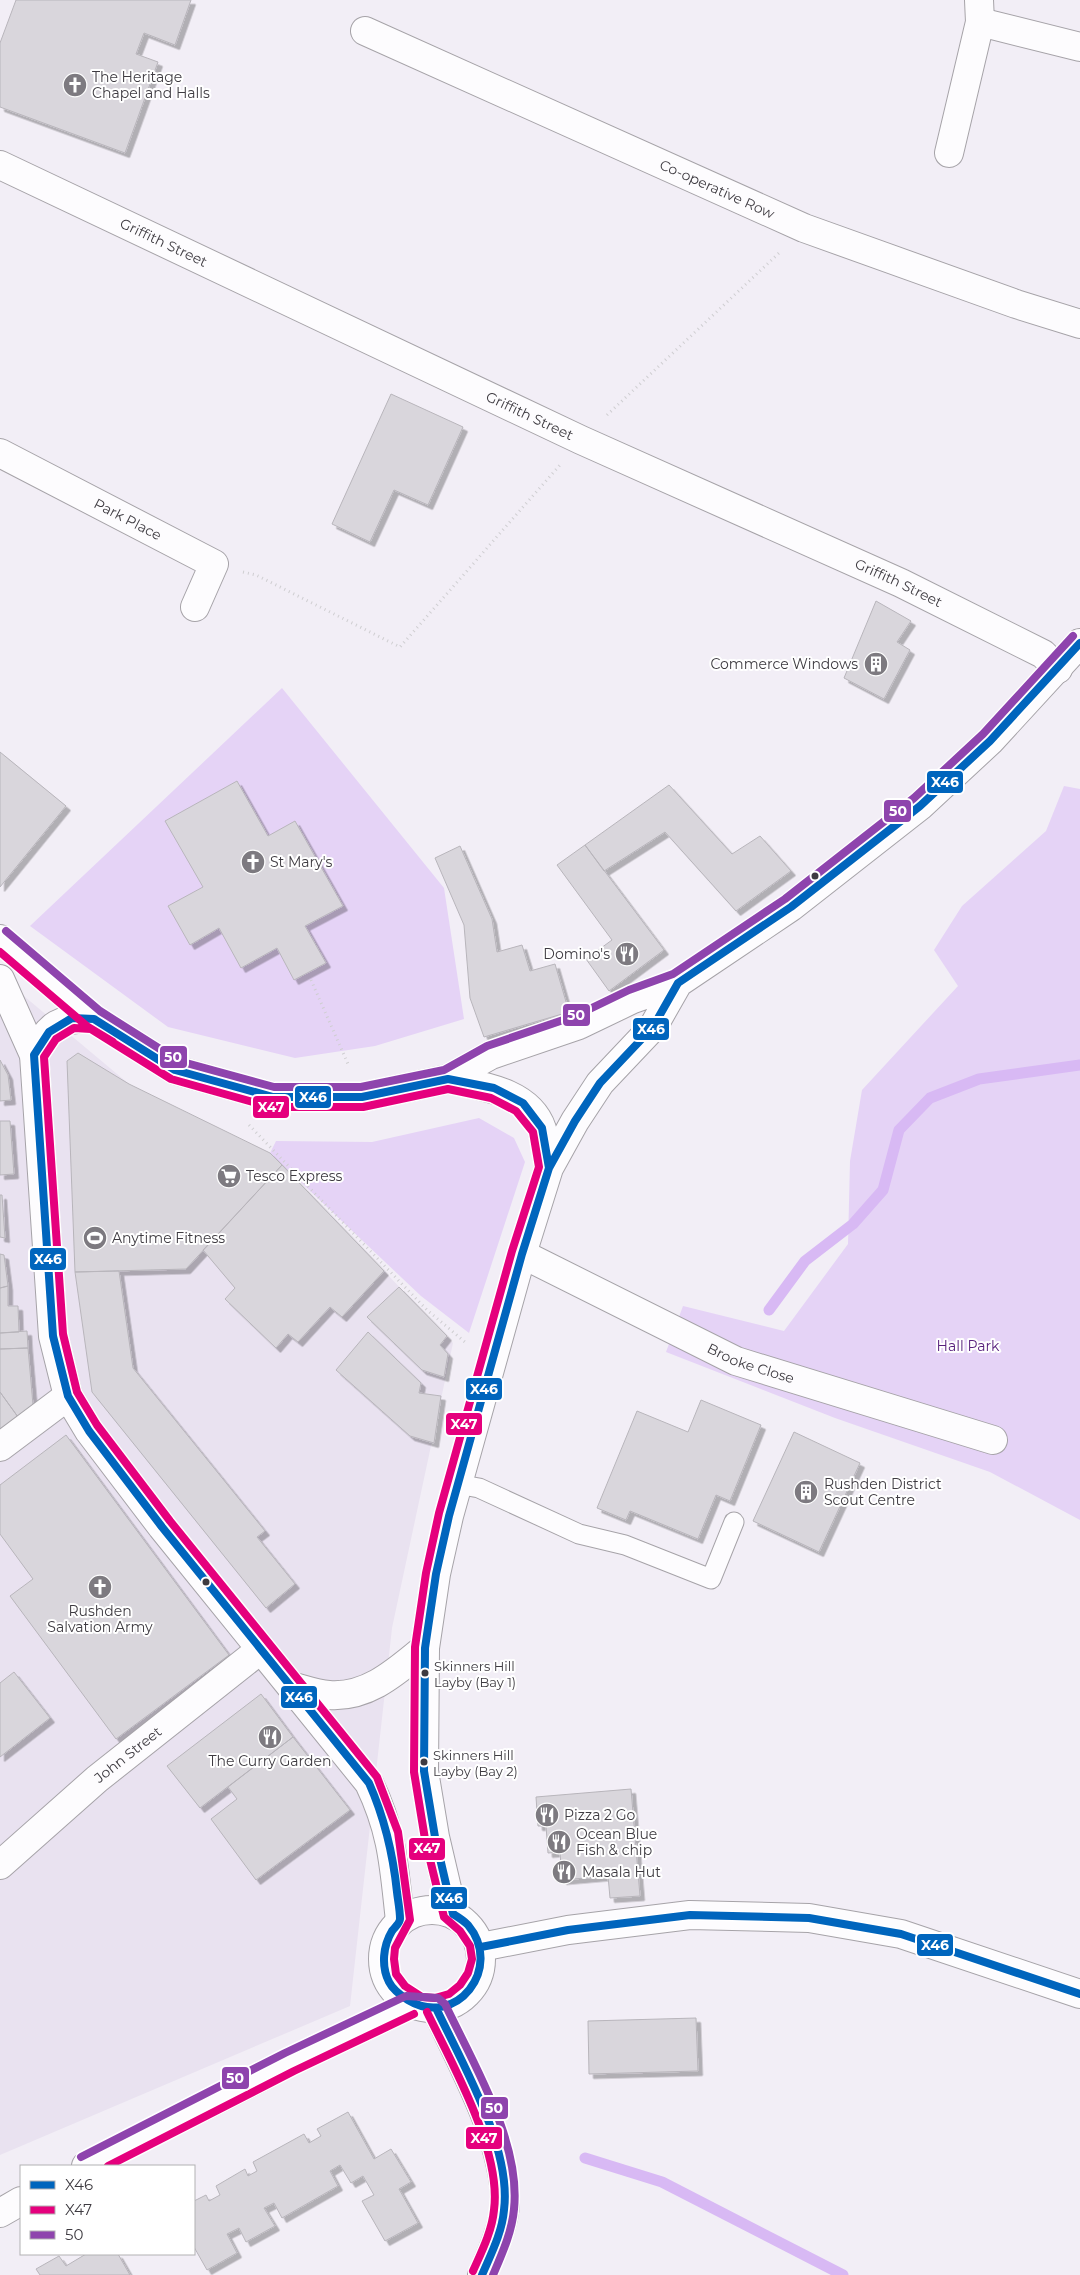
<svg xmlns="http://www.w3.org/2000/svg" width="1080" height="2275" viewBox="0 0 1080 2275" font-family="Montserrat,sans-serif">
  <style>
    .built { fill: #e9e2f0 }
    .green { fill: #e5d3f6 }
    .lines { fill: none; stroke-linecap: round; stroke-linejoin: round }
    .stream { stroke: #d8b9f4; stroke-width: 11 }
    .building { fill: #d9d6dc; stroke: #b8b5bb; filter: url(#shadow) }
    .lane-casing { stroke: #a6a3a8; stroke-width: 21 }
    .street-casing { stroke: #a6a3a8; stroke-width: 30 }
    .primary-casing { stroke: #a6a3a8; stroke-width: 30 }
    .path { stroke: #cfced1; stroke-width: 3; stroke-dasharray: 1 4; stroke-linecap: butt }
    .lane { stroke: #fdfcfe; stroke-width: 19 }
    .street { stroke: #fdfcfe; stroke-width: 28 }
    .primary { stroke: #fdfcfe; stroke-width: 28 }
    .bus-1-casing { stroke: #fff; stroke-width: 11 }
    .bus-2-casing { stroke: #fff; stroke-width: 11 }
    .bus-3-casing { stroke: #fff; stroke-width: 11 }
    .bus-1 { stroke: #0065bd; stroke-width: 8 }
    .bus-2 { stroke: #e5007d; stroke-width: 8 }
    .bus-3 { stroke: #8e44ad; stroke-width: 8 }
    .bus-dot { fill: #3e3b41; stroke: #fff; stroke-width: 2 }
    .labels { text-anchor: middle; stroke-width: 4; stroke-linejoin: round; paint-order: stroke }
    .bus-label { font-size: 13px; fill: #3e3b41; stroke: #fff; text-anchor: start }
    .poi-label { font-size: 14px; fill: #3e3b41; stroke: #fff; text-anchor: start }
    .street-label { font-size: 14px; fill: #3e3b41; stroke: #fff }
    .park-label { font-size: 14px; fill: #58207d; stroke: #fff }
    .line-badge { stroke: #fff; stroke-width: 2 }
    .badge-label { font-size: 14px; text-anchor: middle; font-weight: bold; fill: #fff }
  </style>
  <defs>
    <filter id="shadow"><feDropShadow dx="4.5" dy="4.5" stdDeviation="0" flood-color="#0004"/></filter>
  </defs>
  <rect width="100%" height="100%" fill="#f2eef6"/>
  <path class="built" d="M0,976L129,1084L384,1271L453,1343L392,1628L350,2006L0,2155Z"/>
  <path class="green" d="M282,688L444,888L464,1019L375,1046L295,1058L168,1027L30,926Z
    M1064,786L1080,789V1520L990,1472L835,1418L666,1352L683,1306L784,1331L848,1244L850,1161L862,1090L958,986L934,950L962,906L1046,831Z
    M479,1118L514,1138L525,1162L469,1333L421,1296L270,1153L276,1141L372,1142Z"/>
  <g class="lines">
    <path class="stream" d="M769,1310L805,1261L853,1224L883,1190L899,1130L930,1098L979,1079L1080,1065
      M585,2158L662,2182L843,2275"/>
  </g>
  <path class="building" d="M16,0H191L175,45L144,33L136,54L158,62L125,153L0,107V43Z
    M391,394L463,427L428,505L394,490L370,542L332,524Z
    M876,601L911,621L897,642L910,650L884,699L844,678Z
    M0,752L66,806L0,887Z
    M237,781L268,836L295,821L343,906L305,926L326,963L294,980L277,948L241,968L219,928L190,945L168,906L203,887L165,821Z
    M669,785L732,854L760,836L791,871L736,911L665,832L604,871L585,845Z
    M585,845L664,950L609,991L586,959L612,940L557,865Z
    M460,846L492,919L497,952L522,945L530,971L555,964L569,1012L484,1037L470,998L464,925L435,858Z
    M78,1053L129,1084L270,1153L282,1165L186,1269L75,1272L67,1061Z
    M0,1060L8,1075L11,1100L0,1101Z
    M0,1121H10L14,1174L0,1175Z
    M282,1165L384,1271L342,1317L330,1307L298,1342L288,1334L276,1348L225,1299L235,1288L203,1250Z
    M0,1195H2L5,1238L0,1237Z
    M0,1254L4,1255L8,1286L0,1288Z
    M119,1271L133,1368L265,1531L257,1537L295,1584L266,1608L92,1392L75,1272Z
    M8,1286V1306H18L19,1332L0,1333V1288Z
    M399,1287L447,1336L440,1345L448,1354L444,1377L422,1370L367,1317Z
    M27,1331L28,1348L0,1349V1333Z
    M368,1332L421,1383L419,1393L441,1396L434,1443L410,1436L336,1370Z
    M28,1348L33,1405L18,1417L0,1392V1349Z
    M0,1392L18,1417L0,1429Z
    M701,1400L761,1425L730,1501L716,1495L698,1539L630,1511L626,1520L597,1508L637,1411L688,1432Z
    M794,1432L860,1463L819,1552L753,1521Z
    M66,1435L229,1655L116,1739L10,1596L33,1579L0,1534V1485Z
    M14,1672L50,1718L0,1757V1683Z
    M261,1694L293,1737L200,1808L167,1766Z
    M293,1737L350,1810L256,1880L211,1819L237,1799L228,1787Z
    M631,1789L640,1896L610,1898L608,1876L562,1880L560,1852L548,1853L546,1826H538L536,1797Z
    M696,2018L698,2071L589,2074L588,2021Z
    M348,2112L374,2159L391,2149L411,2182L399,2189L418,2223L385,2241L362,2201L374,2195L363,2176L351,2183L340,2165L330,2171L338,2186L282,2218L274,2203L264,2208L275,2226L246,2242L239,2228L227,2234L237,2253L207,2270L194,2247V2201L206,2195L209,2201L220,2195L216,2186L245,2169L248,2176L257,2171L253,2162L304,2134L309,2143L321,2136L317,2129Z
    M86,2254H118L130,2275H40L36,2269L59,2256L66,2266Z"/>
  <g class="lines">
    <g class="lane-casing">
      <path id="lane" d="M457,1484L479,1488L579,1534L625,1545L711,1579L734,1522"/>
    </g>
    <g class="street-casing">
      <g id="street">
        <path d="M980,22L1080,47"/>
        <path id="s1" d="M365,31L804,228L1016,304L1080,324"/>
        <path d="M949,153L980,22L979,0"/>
        <path id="s2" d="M0,165L581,440L901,583L1043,654L1058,669"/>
        <path id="s3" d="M0,453L214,564L195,607"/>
        <path d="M0,979L34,1055L53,1336L68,1396L89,1431L162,1527L369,1783C393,1833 394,1867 400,1921"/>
        <path d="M34,1055C48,1024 61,1017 94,1019"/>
        <path id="s4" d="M522,1254L736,1361L993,1440"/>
        <path d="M0,1447L68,1396"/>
        <path d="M291,1686C303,1689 316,1694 329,1695C368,1698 397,1671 425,1648"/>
        <path id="s5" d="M0,1865L97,1779L260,1650"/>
        <path d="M481,1947L568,1930L690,1915L809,1918L901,1934L1080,1994"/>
      </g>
    </g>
    <g class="primary-casing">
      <path id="primary" d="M0,939L94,1019L175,1070L273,1097H362L448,1079L491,1055L579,1025L633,999L678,983L791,907L920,806L990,741L1080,643
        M448,1079C481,1086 529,1091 542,1129C546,1141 547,1155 549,1168
        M383 1959a49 49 0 1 1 98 0a49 49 0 1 1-98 0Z
        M453,1914L435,1837L424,1771L425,1648L436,1574L449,1516L522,1254L549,1168L575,1121L600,1083L653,1027L678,983
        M436,2008C462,2065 505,2139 505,2202C505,2224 491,2255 482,2275
        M86,2166L290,2062L410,2005
        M0,2213L21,2201"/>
    </g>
    <path class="path" d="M607,415L779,253
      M243,572L256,575L400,647L560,465
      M311,980L348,1064
      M249,1125L427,1310L465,1342"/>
    <use href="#lane" class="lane"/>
    <use href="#street" class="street"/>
    <use href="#primary" class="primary"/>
    <g class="bus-1-casing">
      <path id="bus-1" d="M72,1018L94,1019L175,1070L273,1097H362L448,1079L494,1088L523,1103L542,1128L549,1168L522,1254L449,1516L436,1574L425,1648L424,1771L435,1837L453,1914C458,1917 464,1921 468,1925C504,1968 456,2029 408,2000C400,1995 393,1990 389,1982C381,1966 383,1946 392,1931C395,1927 400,1923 400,1919C400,1910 398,1901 397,1892C393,1854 385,1819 369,1783L162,1527L89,1431L68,1396L53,1336L34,1055L49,1032Z
        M543,1187L549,1168L575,1121L600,1083L653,1027L678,983L791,907L920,806L990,741L1080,643
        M481,1947L568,1930L690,1915L809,1918L901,1934L1080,1994
        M436,2008C462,2063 512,2148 504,2210C502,2233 491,2254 482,2275"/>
    </g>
    <g class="bus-2-casing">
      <path id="bus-2" d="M0,952L88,1027L113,1042
        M74,1028L91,1029L171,1079L271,1107H363L448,1089L491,1098L516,1111L533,1132L539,1167L512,1251L439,1513L426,1573L415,1647L414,1772L425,1839L444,1917L460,1931L470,1946L472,1959L468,1973L460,1985L449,1994L435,1998L422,1997L405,1986L396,1974L394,1959L395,1948L410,1920L398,1832L377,1777L170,1521L97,1425L77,1392L63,1334L44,1057L56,1039Z
        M427,2012C452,2064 502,2151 494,2210C492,2231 482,2251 473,2271
        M108,2166L294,2071L414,2014"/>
    </g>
    <g class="bus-3-casing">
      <path id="bus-3" d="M6,931L100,1011L179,1061L274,1087H361L444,1070L487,1046L575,1016L629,990L673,974L785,899L914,798L983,734L1073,636
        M81,2157L285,2053L406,1996L438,1998L445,2004C473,2063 521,2142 514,2209C512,2232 502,2254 493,2275"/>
    </g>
    <use href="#bus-1" class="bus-1"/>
    <use href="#bus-2" class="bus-2"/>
    <use href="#bus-3" class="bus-3"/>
  </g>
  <defs>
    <g id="church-disc" transform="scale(1.25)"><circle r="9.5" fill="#7d7a80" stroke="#fff"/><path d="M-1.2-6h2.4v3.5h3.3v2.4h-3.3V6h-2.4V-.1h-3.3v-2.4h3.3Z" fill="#fff"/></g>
    <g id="building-disc" transform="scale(1.25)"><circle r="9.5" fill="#7d7a80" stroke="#fff"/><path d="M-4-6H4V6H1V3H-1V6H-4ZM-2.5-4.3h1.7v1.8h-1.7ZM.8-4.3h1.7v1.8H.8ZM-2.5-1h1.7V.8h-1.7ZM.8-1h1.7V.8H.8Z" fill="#fff"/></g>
    <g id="restaurant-disc" transform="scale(1.25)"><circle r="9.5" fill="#7d7a80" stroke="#fff"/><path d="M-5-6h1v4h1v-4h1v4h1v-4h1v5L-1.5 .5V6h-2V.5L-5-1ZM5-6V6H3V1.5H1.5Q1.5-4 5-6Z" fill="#fff"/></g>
    <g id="supermarket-disc" transform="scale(1.25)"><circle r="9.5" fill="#7d7a80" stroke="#fff"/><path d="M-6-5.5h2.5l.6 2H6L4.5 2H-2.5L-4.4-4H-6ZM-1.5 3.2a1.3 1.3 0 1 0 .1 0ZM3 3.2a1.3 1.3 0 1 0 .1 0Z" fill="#fff"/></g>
    <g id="stadium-disc" transform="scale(1.25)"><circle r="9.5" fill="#7d7a80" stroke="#fff"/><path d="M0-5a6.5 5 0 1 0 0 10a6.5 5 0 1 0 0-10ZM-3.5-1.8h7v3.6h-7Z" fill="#fff"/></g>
  </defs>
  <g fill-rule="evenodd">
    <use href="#church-disc" x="75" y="85"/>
    <use href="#building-disc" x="876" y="664"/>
    <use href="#church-disc" x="253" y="862"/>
    <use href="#restaurant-disc" x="627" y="954"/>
    <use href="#supermarket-disc" x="229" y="1176"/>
    <use href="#stadium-disc" x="95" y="1238"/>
    <use href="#building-disc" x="806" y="1492"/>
    <use href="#church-disc" x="100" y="1587"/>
    <use href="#restaurant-disc" x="270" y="1737"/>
    <use href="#restaurant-disc" x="547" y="1815"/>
    <use href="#restaurant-disc" x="559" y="1842"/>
    <use href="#restaurant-disc" x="564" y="1872"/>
  </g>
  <g class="bus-dot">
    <circle cx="815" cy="876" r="4.5"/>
    <circle cx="206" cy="1582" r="4.5"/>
    <circle cx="425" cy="1673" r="4.5"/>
    <circle cx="424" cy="1762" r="4.5"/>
  </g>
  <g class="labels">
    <g class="bus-label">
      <text x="434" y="1671">Skinners Hill<tspan x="434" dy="16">Layby (Bay 1)</tspan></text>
      <text x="433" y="1760">Skinners Hill<tspan x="433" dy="16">Layby (Bay 2)</tspan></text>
    </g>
    <g class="poi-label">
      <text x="92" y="82">The Heritage<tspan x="92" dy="16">Chapel and Halls</tspan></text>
      <text x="858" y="669" text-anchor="end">Commerce Windows</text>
      <text x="270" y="867">St Mary's</text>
      <text x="610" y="959" text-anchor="end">Domino's</text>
      <text x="246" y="1181">Tesco Express</text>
      <text x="112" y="1243">Anytime Fitness</text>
      <text x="824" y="1489">Rushden District<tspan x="824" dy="16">Scout Centre</tspan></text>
      <text x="100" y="1616" text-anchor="middle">Rushden<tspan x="100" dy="16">Salvation Army</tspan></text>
      <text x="270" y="1766" text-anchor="middle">The Curry Garden</text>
      <text x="564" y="1820">Pizza 2 Go</text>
      <text x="576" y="1839">Ocean Blue<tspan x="576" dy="16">Fish &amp; chip</tspan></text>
      <text x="582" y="1877">Masala Hut</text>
    </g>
    <g class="street-label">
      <text dy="5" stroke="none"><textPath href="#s1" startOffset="386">Co-operative Row</textPath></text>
      <text dy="5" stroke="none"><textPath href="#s2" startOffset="181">Griffith Street</textPath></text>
      <text dy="5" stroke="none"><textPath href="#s2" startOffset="586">Griffith Street</textPath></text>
      <text dy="5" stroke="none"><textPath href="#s3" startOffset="144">Park Place</textPath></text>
      <text dy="5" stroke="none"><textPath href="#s2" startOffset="991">Griffith Street</textPath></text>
      <text dy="5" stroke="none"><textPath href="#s4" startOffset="254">Brooke Close</textPath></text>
      <text dy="5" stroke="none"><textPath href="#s5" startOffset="169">John Street</textPath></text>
    </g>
    <g class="park-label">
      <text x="968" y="1351">Hall Park</text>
    </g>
  </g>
  <g class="line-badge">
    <rect x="926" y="770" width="38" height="24" rx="5" fill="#0065bd"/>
    <rect x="883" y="799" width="29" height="24" rx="5" fill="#8e44ad"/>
    <rect x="562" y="1003" width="29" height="24" rx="5" fill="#8e44ad"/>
    <rect x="632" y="1017" width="38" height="24" rx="5" fill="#0065bd"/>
    <rect x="159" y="1045" width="29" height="24" rx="5" fill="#8e44ad"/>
    <rect x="294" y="1085" width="38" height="24" rx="5" fill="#0065bd"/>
    <rect x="252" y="1095" width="38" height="24" rx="5" fill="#e5007d"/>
    <rect x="29" y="1247" width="38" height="24" rx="5" fill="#0065bd"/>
    <rect x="465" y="1377" width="38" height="24" rx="5" fill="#0065bd"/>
    <rect x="445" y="1412" width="38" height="24" rx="5" fill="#e5007d"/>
    <rect x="280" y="1685" width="38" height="24" rx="5" fill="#0065bd"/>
    <rect x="408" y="1837" width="38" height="24" rx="5" fill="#e5007d"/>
    <rect x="430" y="1886" width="38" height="24" rx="5" fill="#0065bd"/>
    <rect x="916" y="1933" width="38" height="24" rx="5" fill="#0065bd"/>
    <rect x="221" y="2066" width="29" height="24" rx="5" fill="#8e44ad"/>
    <rect x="480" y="2096" width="29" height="24" rx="5" fill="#8e44ad"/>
    <rect x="465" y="2126" width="38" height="24" rx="5" fill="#e5007d"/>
  </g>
  <g class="badge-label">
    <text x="945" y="787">X46</text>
    <text x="898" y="816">50</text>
    <text x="576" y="1020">50</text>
    <text x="651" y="1034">X46</text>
    <text x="173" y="1062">50</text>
    <text x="313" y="1102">X46</text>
    <text x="271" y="1112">X47</text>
    <text x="48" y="1264">X46</text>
    <text x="484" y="1394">X46</text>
    <text x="464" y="1429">X47</text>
    <text x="299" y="1702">X46</text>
    <text x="427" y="1853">X47</text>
    <text x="449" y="1903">X46</text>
    <text x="935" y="1950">X46</text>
    <text x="235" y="2083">50</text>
    <text x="494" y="2113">50</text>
    <text x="484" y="2143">X47</text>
  </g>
  <rect x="20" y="2165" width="175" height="90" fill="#ffffff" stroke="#b2b1b3"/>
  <rect x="30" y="2181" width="25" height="8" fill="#0065bd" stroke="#b2b1b3"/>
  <text x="65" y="2190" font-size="15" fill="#3e3b41">X46</text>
  <rect x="30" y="2206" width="25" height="8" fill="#e5007d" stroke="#b2b1b3"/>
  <text x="65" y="2215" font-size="15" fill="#3e3b41">X47</text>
  <rect x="30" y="2231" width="25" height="8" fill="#8e44ad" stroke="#b2b1b3"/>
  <text x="65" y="2240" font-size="15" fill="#3e3b41">50</text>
</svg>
